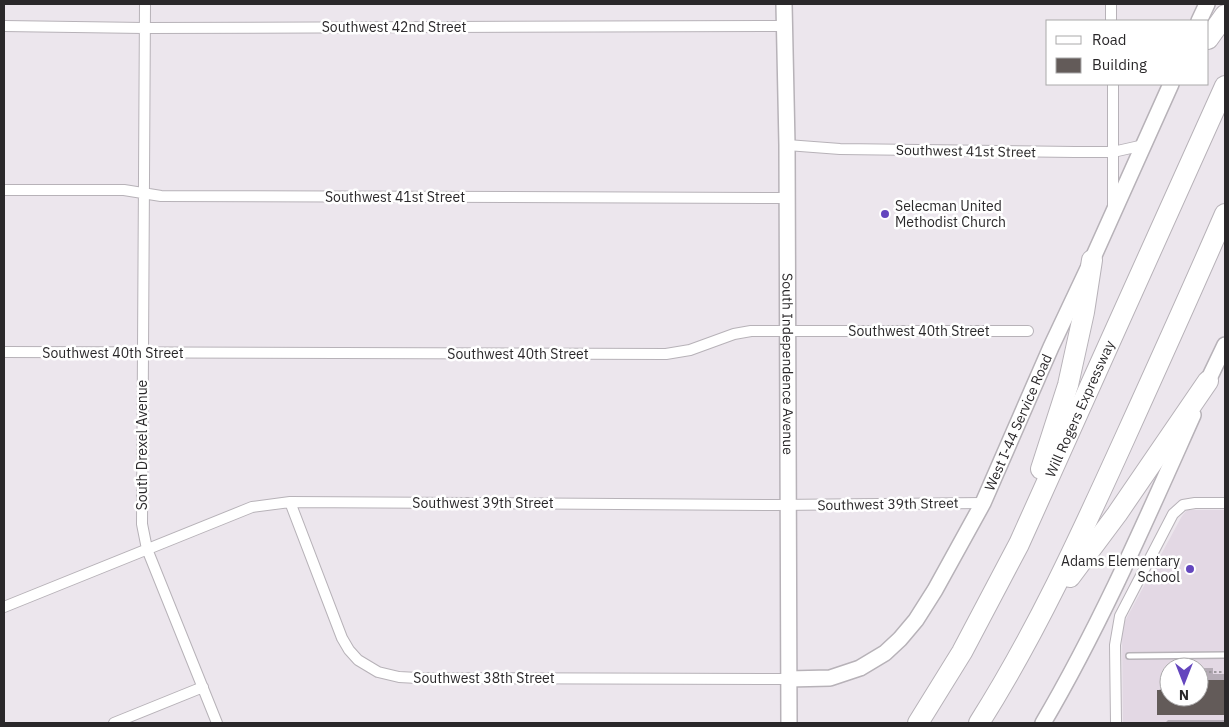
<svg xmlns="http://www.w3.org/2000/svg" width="1229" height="727" viewBox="0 0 1229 727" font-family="'IBM Plex Sans',sans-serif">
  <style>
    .built { fill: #e3d8e4; fill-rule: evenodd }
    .shadow { fill: #0003 }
    .building { fill: #635b59 }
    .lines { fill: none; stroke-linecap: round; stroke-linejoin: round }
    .lane-casing { stroke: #b7b2b8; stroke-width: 8 }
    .street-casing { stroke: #b7b2b8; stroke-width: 12 }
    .secondary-casing { stroke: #b7b2b8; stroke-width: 18 }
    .highway-casing { stroke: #b7b2b8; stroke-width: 22 }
    .path { stroke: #9d989d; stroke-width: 2; stroke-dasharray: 2.5 2.5; stroke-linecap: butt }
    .lane { stroke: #fff; stroke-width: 5 }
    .street { stroke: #fff; stroke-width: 10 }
    .secondary { stroke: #fff; stroke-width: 15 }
    .highway { stroke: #fff; stroke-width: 20 }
    .poi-dot { fill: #6446be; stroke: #fff; stroke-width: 2 }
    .labels { text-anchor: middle; stroke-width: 5; stroke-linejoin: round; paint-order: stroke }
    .street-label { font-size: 14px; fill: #2a282a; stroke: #fff }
    .poi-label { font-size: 14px; fill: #2a282a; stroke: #fff; text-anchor: start }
  </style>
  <rect width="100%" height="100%" fill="#ece6ed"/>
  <path class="built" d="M1187,510H1225V723H1123L1122,630L1125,621L1182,516ZM1169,667H1199V697H1169Z"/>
  <path class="shadow" d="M1199,668H1213V674H1225V714H1158V691L1166,684H1169V697H1199Z
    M1168,720H1225V723H1165Z"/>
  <path class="building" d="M1199,675H1207V680H1225V715H1157V690H1169V697H1199Z"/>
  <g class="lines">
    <g class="lane-casing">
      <path id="lane" d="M1129,656L1225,655"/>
    </g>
    <g class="street-casing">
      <path id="street" d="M145,4L142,524L147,549L217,723
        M1111,4V21
        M4,26L144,28L784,26
        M1113,84V208
        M787,145L840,149L1075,152H1113L1144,145
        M4,190H124L161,196L787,198
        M4,352L666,354L690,350L734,334L751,331H1028
        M290,502L342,638L349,650L358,660L378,672L399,677L418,678L788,679
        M4,607L252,507L290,502L777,505L983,503
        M114,723L203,687
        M1116,723L1115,645L1120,616L1173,514L1183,505L1195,503H1225"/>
    </g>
    <g class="secondary-casing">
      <g id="secondary">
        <path id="s1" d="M784,4L787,145L789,723"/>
        <path d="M1199,21L1207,4"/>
        <path d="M1204,389L1225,345"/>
        <path id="s2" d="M788,679L830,678L860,668L885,653L900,639L916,620L935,590L983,503L1051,347L1092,260L1171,84"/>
        <path d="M1043,723C1101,624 1146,520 1193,415"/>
      </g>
    </g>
    <g class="highway-casing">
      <g id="highway">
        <path d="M1208,39L1225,15"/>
        <path d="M1041,469L1068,385L1084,312L1092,260"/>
        <path d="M1070,577L1117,514L1208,381"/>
        <path id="s3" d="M918,723L962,652L1019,544L1225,86"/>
        <path d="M979,723C1036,633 1080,537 1124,440C1158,365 1192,290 1225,214"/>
      </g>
    </g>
    <path class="path" d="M1199,672H1225"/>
    <use href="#lane" class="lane"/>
    <use href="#street" class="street"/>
    <use href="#secondary" class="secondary"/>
    <use href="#highway" class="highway"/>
  </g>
  <g class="poi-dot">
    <circle cx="885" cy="214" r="5"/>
    <circle cx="1190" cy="569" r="5"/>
  </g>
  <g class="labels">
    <g class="street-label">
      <text x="394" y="32">Southwest 42nd Street</text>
      <text transform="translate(966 151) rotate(1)" y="5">Southwest 41st Street</text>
      <text x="395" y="202">Southwest 41st Street</text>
      <text x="919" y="336">Southwest 40th Street</text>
      <text x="113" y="358">Southwest 40th Street</text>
      <text x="518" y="359">Southwest 40th Street</text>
      <text dy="5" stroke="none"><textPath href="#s1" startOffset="360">South Independence Avenue</textPath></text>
      <text dy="5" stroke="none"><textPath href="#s3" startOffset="354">Will Rogers Expressway</textPath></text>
      <text dy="5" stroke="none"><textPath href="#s2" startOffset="371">West I-44 Service Road</textPath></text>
      <text transform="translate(142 445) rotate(-90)" y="5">South Drexel Avenue</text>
      <text x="483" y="508">Southwest 39th Street</text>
      <text transform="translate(888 504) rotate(-1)" y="5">Southwest 39th Street</text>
      <text x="484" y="683">Southwest 38th Street</text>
    </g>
    <g class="poi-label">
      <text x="895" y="211">Selecman United<tspan x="895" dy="16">Methodist Church</tspan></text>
      <text x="1180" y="566" text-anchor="end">Adams Elementary<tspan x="1180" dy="16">School</tspan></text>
    </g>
  </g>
  <rect width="1229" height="727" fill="none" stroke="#2a282a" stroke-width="10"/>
  <rect x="1046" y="20" width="162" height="65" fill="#ffffff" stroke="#aaa9aa"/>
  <rect x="1056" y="36" width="25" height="8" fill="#ffffff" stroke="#aaa9aa"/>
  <text x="1092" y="45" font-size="15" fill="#2a282a">Road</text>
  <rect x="1056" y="58" width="25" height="15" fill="#635b59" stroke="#aaa9aa"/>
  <text x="1092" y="70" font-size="15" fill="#2a282a">Building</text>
  <g transform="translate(1184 682) rotate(180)"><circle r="24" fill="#ffffff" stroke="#aaa9aa"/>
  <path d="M0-4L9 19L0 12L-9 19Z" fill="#6446be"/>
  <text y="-8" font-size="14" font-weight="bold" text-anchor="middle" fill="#2a282a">N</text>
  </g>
</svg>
